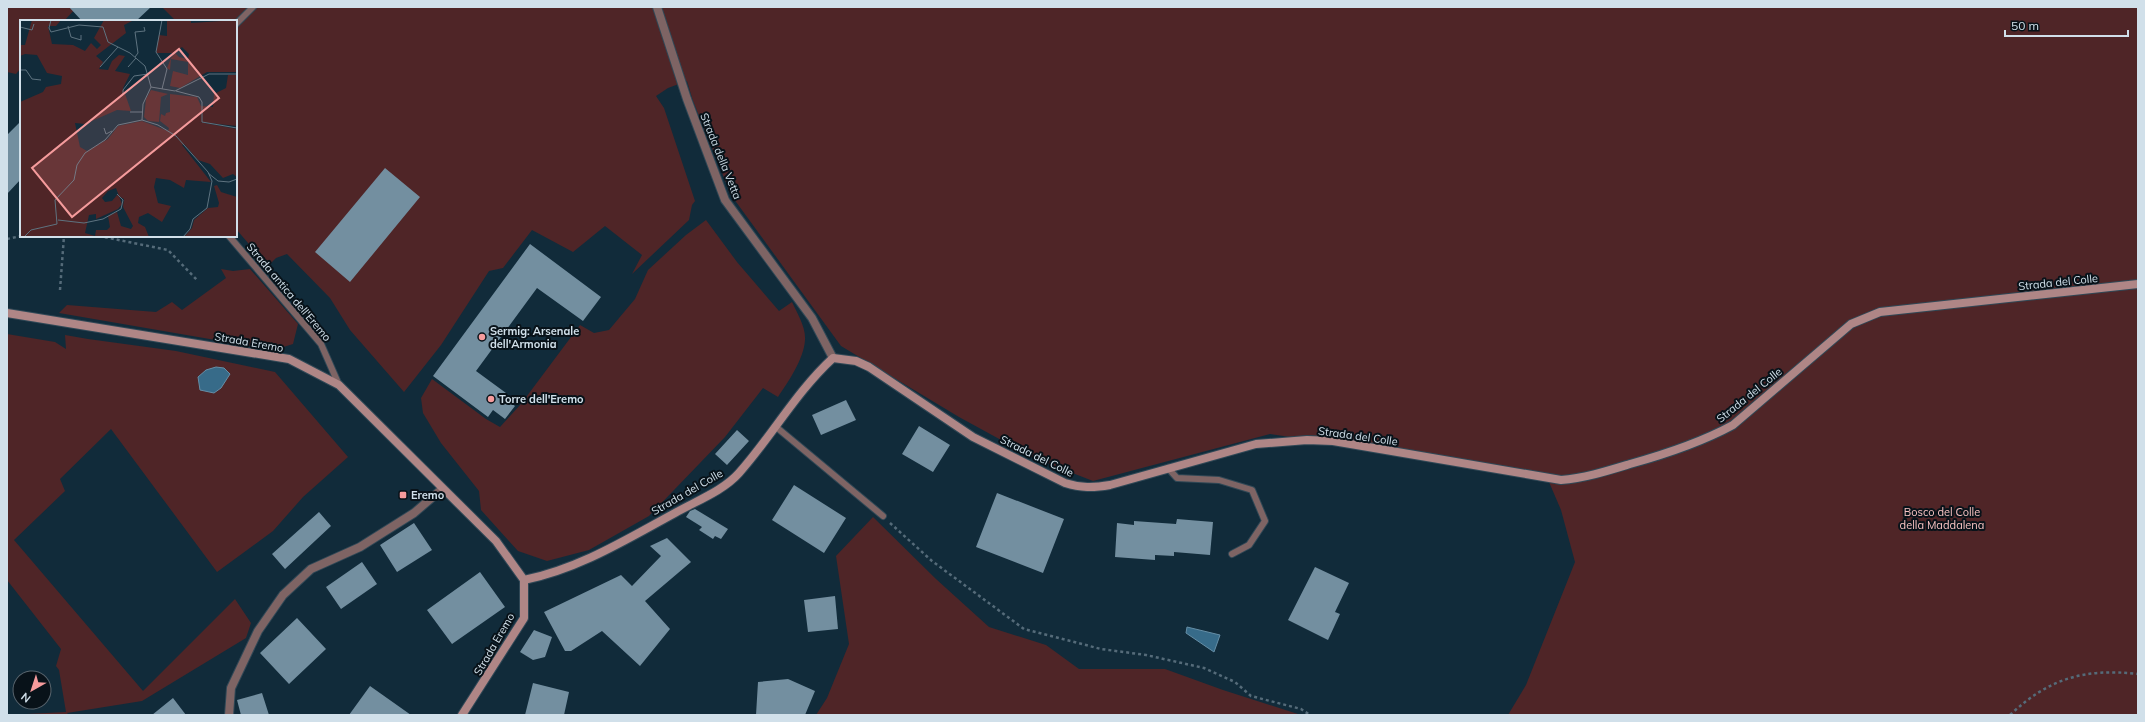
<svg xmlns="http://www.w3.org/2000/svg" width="2145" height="722" viewBox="0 0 2145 722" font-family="Mulish,sans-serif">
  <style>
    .green { fill: #4f2527 }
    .water { fill: #376b89; stroke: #658ea6 }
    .building { fill: #738fa0 }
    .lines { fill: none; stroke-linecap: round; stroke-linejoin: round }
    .lane-casing { stroke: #304856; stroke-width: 8 }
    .street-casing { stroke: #304856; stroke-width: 10 }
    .secondary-casing { stroke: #304856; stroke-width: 10 }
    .path { stroke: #556b79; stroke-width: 2.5; stroke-dasharray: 3 3; stroke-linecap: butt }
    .lane { stroke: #7e6464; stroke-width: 6 }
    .street { stroke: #7e6464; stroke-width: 8 }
    .secondary { stroke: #af8686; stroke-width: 8 }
    .poi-dot { fill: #f59b9c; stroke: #081219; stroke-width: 1.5 }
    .labels { text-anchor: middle; stroke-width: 4; stroke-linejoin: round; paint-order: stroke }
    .street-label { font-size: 11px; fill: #d1e0ea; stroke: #081219 }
    .poi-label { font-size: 11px; font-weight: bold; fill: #d1e0ea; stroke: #081219; text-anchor: start }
    .park-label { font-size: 11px; fill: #f8c2c1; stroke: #081219 }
    .inset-road { fill: none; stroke: #5e7380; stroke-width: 1 }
    .view { fill: #f59b9c; fill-opacity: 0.15; stroke: #f59b9c; stroke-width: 2 }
    .inset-edge { fill: none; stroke: #d1e0ea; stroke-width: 2 }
  </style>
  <rect width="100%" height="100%" fill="#112b3a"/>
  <path class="green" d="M7,7H77L64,21H21V68L16,74L7,72Z
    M162,7H2138V715H1508L1526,685L1575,562L1561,510L1546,475L1270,434L1093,481L1034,458L959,417L841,346L731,195L693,101L687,81L668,88L656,96L664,108L695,201L692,205L689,220L632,274L642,255L605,226L573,252L532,230L503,268L489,271L441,345L404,392L350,330L330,298L287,254L276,258L268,266L236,229V21H176Z
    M706,220L737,262L779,311L792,302C797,313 806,327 805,340C804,359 788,382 778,397L763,388L725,437L649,516L589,550L547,561L518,551L481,510L479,491L441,443L423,413L421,398L432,379L486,419L500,427L521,404L580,325L594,333L609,330L635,299L648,270L686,235Z
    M221,269L233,271L250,269L298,324L293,344L274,350L59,313L67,305L156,312L172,302L182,310L226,278Z
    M7,334L55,342L66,349L65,335L88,339L176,351L275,372L348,457L303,497L273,531L217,572L111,429L60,479L65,491L14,540L143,691L235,599L251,623L246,638L142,701L67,713L69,715H7L66,712L59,670L56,666L61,649L7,580Z
    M873,517L936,579L989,627L1046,645L1079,669H1165L1223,690L1301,715H816L827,698L849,644L836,556Z"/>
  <path class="water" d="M216,367L224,368L230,374L221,388L214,393L200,390L198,377L206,370Z
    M1187,627L1220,635L1214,652L1186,633Z"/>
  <path class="building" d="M69,7H151L136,21H82Z
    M21,121V179L7,194V135Z
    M385,168L420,197L350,282L315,252Z
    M530,244L601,297L583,321L537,288L476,371L506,393L503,397L515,406L505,419L493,410L488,417L433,376Z
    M846,400L856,420L821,435L812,415Z
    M919,426L950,445L933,472L902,454Z
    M737,430L749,441L727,465L715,454Z
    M794,485L846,518L824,553L772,520Z
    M997,493L1064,519L1043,573L976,547Z
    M695,509L728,529L721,539L715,536L713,539L699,530L702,527L686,517L690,511Z
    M319,512L331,526L285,569L272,554Z
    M1177,519L1213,522L1210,555L1174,552V556L1155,555V560L1115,557L1117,523L1134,525V521L1176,524Z
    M414,523L432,550L397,572L380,545Z
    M667,538L691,562L645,601L670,629L640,666L602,631L571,651H565L544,612L621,575L632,586L661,556L650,546Z
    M362,562L377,584L341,609L326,587Z
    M1315,567L1349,583L1335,612L1340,614L1328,640L1288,620Z
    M480,572L505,607L452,644L427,610Z
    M835,596L838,629L808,632L804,600Z
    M297,618L326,649L289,684L260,653Z
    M534,630L552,637L545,657L533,660L520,652Z
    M788,679L815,691L805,715H756L758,682Z
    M533,683L569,692L564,715H525Z
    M370,686L411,715H349Z
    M262,693L269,715H241L237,700Z
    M173,698L186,715H152Z"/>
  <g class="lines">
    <g class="lane-casing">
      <path id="lane" d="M236,24L253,7
        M229,236L321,344L339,385
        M775,426L883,516
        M1168,468L1177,478L1219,480L1252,490L1265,521L1249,545L1232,554"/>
    </g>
    <g class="street-casing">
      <path id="street" d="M657,7L687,99L725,200L812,318L833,358
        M229,715L231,688L258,631L283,595L311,569L360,547L414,513L442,489"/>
    </g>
    <g class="secondary-casing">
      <path id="secondary" d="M7,313L289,359L339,385L496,541L524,580V618L462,715
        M524,580C579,569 627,539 675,513C696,501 723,491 739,473C772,436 796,392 833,358L856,361L869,367L973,437L1065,483C1081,488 1093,488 1110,485L1256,444L1307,440L1333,441L1561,480C1585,478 1607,471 1630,464C1666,454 1700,443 1733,425L1851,324L1880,312L2138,284"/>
    </g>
    <path class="path" d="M99,236L168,250L197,280
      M7,239L21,236
      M60,290L64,236
      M890,523L932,561L1024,629L1101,649L1146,655L1204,668L1235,682L1251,696L1301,709L1310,715
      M2010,715C2049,678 2085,668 2138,674"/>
    <use href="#lane" class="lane"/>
    <use href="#street" class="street"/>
    <use href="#secondary" class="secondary"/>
  </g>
  <g class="poi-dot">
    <circle cx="482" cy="337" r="4"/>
    <circle cx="491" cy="399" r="4"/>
    <rect x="399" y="491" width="8" height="8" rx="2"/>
  </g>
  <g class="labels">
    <g class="street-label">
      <text transform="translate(721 156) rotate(68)" y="4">Strada della Vetta</text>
      <text transform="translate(2058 282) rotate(-6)" y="4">Strada del Colle</text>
      <text transform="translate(289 292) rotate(50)" y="4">Strada antica dell'Eremo</text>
      <text transform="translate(249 342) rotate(10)" y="4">Strada Eremo</text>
      <text transform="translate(1749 395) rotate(-39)" y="4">Strada del Colle</text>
      <text transform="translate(1358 436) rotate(8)" y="4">Strada del Colle</text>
      <text transform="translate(1037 456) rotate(26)" y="4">Strada del Colle</text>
      <text transform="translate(687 492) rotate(-30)" y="4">Strada del Colle</text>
      <text transform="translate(494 644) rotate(-60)" y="4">Strada Eremo</text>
    </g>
    <g class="poi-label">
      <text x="490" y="335">Sermig: Arsenale<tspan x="490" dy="13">dell'Armonia</tspan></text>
      <text x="499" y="403">Torre dell'Eremo</text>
      <text x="411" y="499">Eremo</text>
    </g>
    <g class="park-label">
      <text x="1942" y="516">Bosco del Colle<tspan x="1942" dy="13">della Maddalena</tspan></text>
    </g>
  </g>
  <g transform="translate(20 20)">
    <rect width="217" height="217" fill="#112b3a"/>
    <path d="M12,0H41L36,6H28L32,24L53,25L65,31L71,23L77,29L81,25L74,18L84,0H114L104,5L106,13L76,36L83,42L79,49L88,50L92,41L99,35L105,36L95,51L110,54L103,68L111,91L97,90L65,104L55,103L60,127L67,131L88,119L98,106L122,101L148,111L149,108L140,101L141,94L145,96L146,93L150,92V74L177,77L181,86L193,87L194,74L206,68L208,55H217V106L179,102L217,109V157L213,154L203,158L190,144L178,140L164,124L162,125L191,162L166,160L164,168L150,160L136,158L134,167L138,183L151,186L142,202L128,193L119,197L118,203L125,207L129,217H0V82L23,72L26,67L41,64L42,56L27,53L17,35L5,34L0,36V25H5ZM96,168L99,176L97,175L92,181L85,182L82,178L88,171ZM99,176L104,179L103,187L113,206L111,209L101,206L97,192L88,196L90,207L87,210H76L75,216L65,213L69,195L76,194V199L98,189L102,184ZM147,0H171V3L217,0V52H187L160,68L150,66L153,51L168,55V42L151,39L150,50L147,48L151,38L155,33H136L139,15L147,16ZM162,27L169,34L168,39L159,37L155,33ZM131,70L148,74L141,77L139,102L128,101L124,97L126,79ZM197,165L201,172L217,177V217H164L172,208L174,200L188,188L198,187L199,183L194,166Z" fill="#4f2527" fill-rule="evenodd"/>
    <path class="inset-road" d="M31,0L29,8L31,12L59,5L83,7L88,22L110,33L125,46L131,67L123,84L122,100M48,6L51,17L61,20V15M0,7L12,10L14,4M115,37L118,33L115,12L125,11L124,7M80,47L98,27M108,47L116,38M0,50H6L12,59L21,60M131,67L155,71L189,54H217M142,69L147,49L136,32L142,0M156,71L179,77L182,82V102L217,108M103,74V70L114,56L128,54M110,92H123M122,100L138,105L156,116L188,152L192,161L187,188L173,199L170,209L163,217M84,108L86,114L92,111M188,153L198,161L209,162L217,159M38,200L64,203L83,199L101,189L103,180L97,174M4,217L11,210L37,204L35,180L54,160L57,145L65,133L85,120L98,105L122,100"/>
    <path class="view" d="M159,29L199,78L52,197L12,148Z"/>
    <rect width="217" height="217" class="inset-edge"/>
  </g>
  <rect width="2145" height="722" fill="none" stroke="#d1e0ea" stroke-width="16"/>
  <g transform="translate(32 690) rotate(219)"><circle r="19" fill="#081219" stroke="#58646d"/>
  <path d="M0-3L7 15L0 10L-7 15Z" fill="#f59b9c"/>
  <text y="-6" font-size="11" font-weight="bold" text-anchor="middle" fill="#d1e0ea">N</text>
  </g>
  <path d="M2005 30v6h123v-6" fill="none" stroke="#d1e0ea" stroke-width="2"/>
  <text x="2011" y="30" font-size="12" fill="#d1e0ea" stroke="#081219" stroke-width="3" paint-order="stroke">50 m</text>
</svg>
